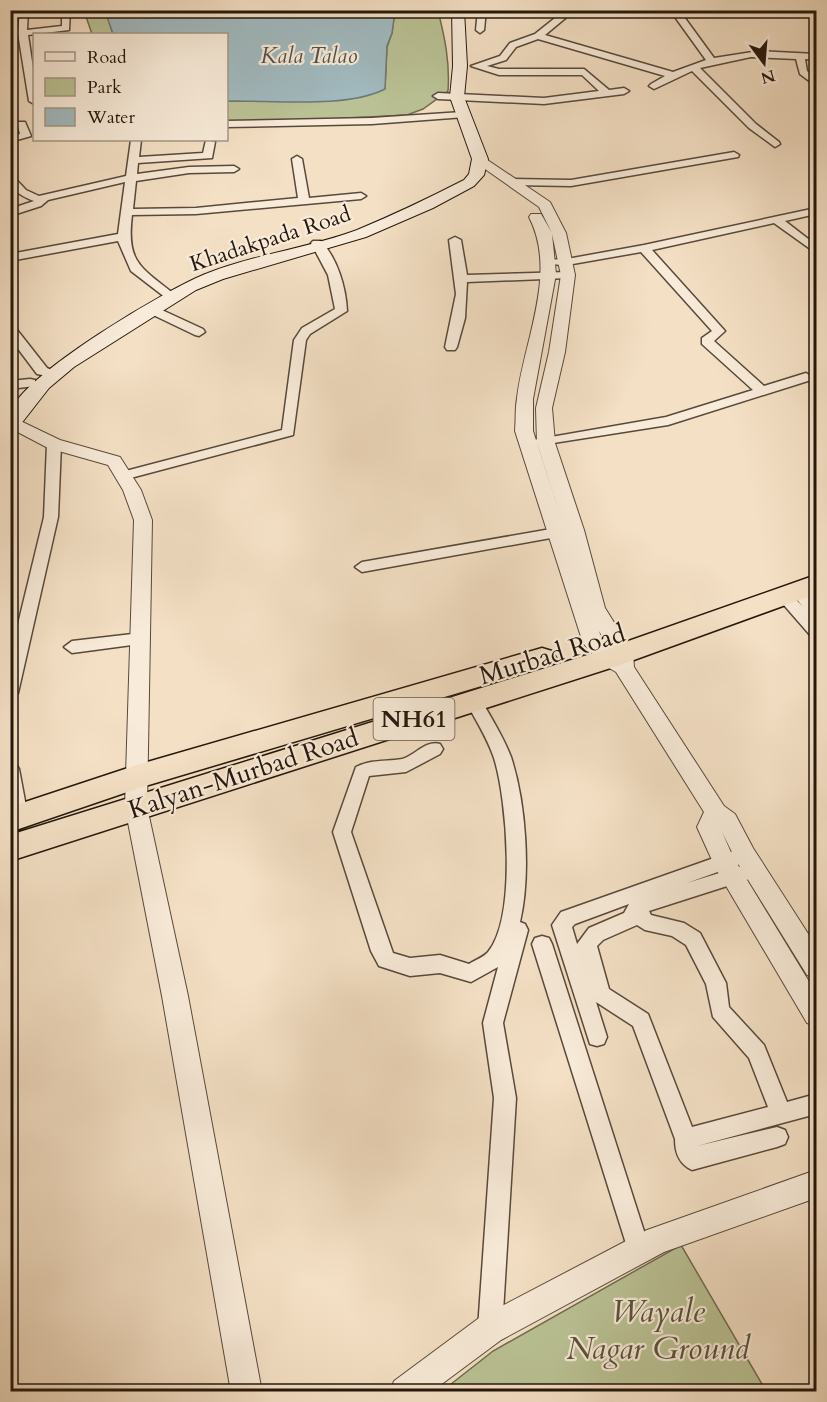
<svg xmlns="http://www.w3.org/2000/svg" width="827" height="1402" viewBox="0 0 827 1402" font-family="Cardo,serif">
  <style>
    .green { fill: #bac295; stroke: #706c51; stroke-width: 1.5 }
    .water { fill: #a1bac0; stroke: #6f7978; stroke-width: 1.5 }
    .lines { fill: none; stroke-linecap: round; stroke-linejoin: round }
    .minor-casing { stroke: #59493b; stroke-width: 3 }
    .tertiary-casing { stroke: #59493b; stroke-width: 2 }
    .secondary-casing { stroke: #25170d; stroke-width: 2 }
    .trunk-casing { stroke: #25170d; stroke-width: 3 }
    .minor { fill: #f8ebd9; fill-rule: evenodd }
    .tertiary { fill: #f8ebd9; fill-rule: evenodd }
    .secondary { fill: #f8ebd9; fill-rule: evenodd }
    .trunk { fill: #f4e0c5; fill-rule: evenodd }
    .labels { text-anchor: middle; stroke-width: 4.5; stroke-linejoin: round; paint-order: stroke }
    .far-water-label { font-size: 22px; font-style: italic; fill: #50504c; stroke: #f8ebd9 }
    .far-street-label { font-size: 22px; fill: #25170d; stroke: #f8ebd9 }
    .shield { fill: #f8ebd9; stroke: #64574a; stroke-width: 1.5 }
    .shield-label { font-size: 24px; font-weight: bold; fill: #25170d }
    .street-label { font-size: 26px; fill: #25170d; stroke: #f8ebd9 }
    .near-park-label { font-size: 32px; font-style: italic; fill: #59533d; stroke: #f8ebd9 }
  </style>
  <rect width="100%" height="100%" fill="#f4e0c5"/>
  <filter id="stains"><feTurbulence type="fractalNoise" baseFrequency=".00333" numOctaves="4"/><feColorMatrix values="0 0 0 0 .2 0 0 0 0 .09 0 0 0 0 .02 0 0 0 .5 -.17"/></filter>
  <radialGradient id="worn" r=".72"><stop offset=".6" stop-color="#630" stop-opacity="0"/><stop offset="1" stop-color="#630" stop-opacity=".3"/></radialGradient>
  <path class="green" d="M84,11H106L113,34H92Z
    M395,11H438C445,38 450,63 448,91L423,109L407,115L227,124L226,101H280L385,88L387,47L392,33Z
    M681,1245L766,1391L441,1392L493,1351Z"/>
  <path class="water" d="M105,11H395L392,33L387,46L385,89C346,109 272,100 227,101L226,34H113Z"/>
  <g class="lines">
    <g class="minor-casing">
      <path id="minor" d="M20,10H28L27,30L62,26V10H70L69,30L28,35L34,75V104L29,101L18,33Z
        M478,10H486L484,30L480,33L476,30Z
        M565,10H575L545,35L673,72L706,60L670,10H679L714,58L759,51L816,54V60L805,59L807,71L816,79V86L800,74L796,59L751,57L700,68L756,124L779,142L780,144L775,147L749,128L692,71L654,89L649,86L651,84L665,76L538,39L516,47L506,60L487,66L499,69H584L609,90L624,88L629,91L624,94L544,104L438,99L433,96L438,93L544,98L599,91L582,75H499L471,66L500,56L510,43L535,34Z
        M462,112L467,115L465,117L372,124L226,127V121L372,118Z
        M17,122H25L31,136L10,142V136L20,134Z
        M131,140H141L139,157L203,153L206,140L215,142L212,158L138,163L137,174L189,167L234,166L239,169L234,172L189,173L136,181L133,209L196,208L298,198L292,159L297,156L302,159L309,198L361,193L366,196L361,199L196,214L132,215C126,262 140,267 174,294L176,297L170,301L131,271L118,241L10,261V254L118,234L125,182L48,200L41,206L10,216V209L34,201C19,195 10,190 10,173L26,190L39,196L126,176Z
        M734,152L739,155L738,157L571,186L512,185L507,182L512,179L571,180Z
        M816,208V214L785,221L816,245V253L774,223L652,250L725,331L714,341L764,386L806,373L812,377L811,380L668,425L528,447V441L666,417L753,390L702,344V338L712,331L641,252L567,265L544,264V260L567,259L644,245Z
        M455,237L461,240L467,275L568,272L574,275L568,278L467,282L465,318L457,347L455,350H447L445,347L456,294L449,240Z
        M313,241H321C337,258 346,287 347,311L310,334L306,340L293,435L123,480L118,479V473L282,430L294,340L302,328L335,309L328,275L311,243Z
        M151,305L203,329L205,332L199,336L195,335L147,312L145,309Z
        M10,325L14,326L47,368L57,372V378L37,374L10,338Z
        M30,379L35,380V386L10,389V381Z
        M54,440L61,444L58,517L18,693L10,699V657L44,517L47,444Z
        M568,526L575,531L573,534L362,572L355,567L362,562Z
        M798,586L803,587L816,602V617L811,616L816,622V636L810,635L776,596L779,592H789L803,607L790,591Z
        M141,633L149,639L147,643L72,653L64,647L72,641Z
        M473,694L479,696C490,716 503,736 511,757C526,803 531,875 520,922L525,924L528,930L503,1023L516,1098L502,1329L498,1337L490,1341L482,1337L478,1329L494,1098L483,1023L498,967L471,982L440,973L410,976L379,966L371,951L333,832L356,767C372,759 385,762 402,759C415,756 425,740 440,744L443,749L440,754L406,772L369,776L351,832L393,953L410,958L440,955L469,964C475,960 484,957 488,952C517,917 507,799 494,758C487,737 475,719 465,700Z
        M10,762L16,764L19,769L28,817L25,822L19,824L13,822L10,818Z
        M745,847L751,850L754,855L751,860L687,883L742,866L749,869L751,874L749,879L649,911L651,915L684,923L700,933L726,983L729,1007L764,1045L787,1102L816,1094V1114L697,1146L777,1127L785,1130L788,1137L785,1144L777,1147L692,1170C679,1164 675,1153 675,1139L633,1026L596,1002L607,1037L604,1044L597,1046L590,1044L552,925L561,912ZM629,904L624,913L589,928L577,944L572,927L575,924ZM637,925L645,930L672,936L686,945L706,984L713,1017L749,1058L768,1107L692,1127L648,1014L609,989L597,946L603,940Z
        M542,936L549,938L552,944L650,1250L647,1258L639,1261L631,1258L628,1250L532,944L535,938Z"/>
    </g>
    <g class="tertiary-casing">
      <path id="tertiary" d="M480,155L550,202L566,233L575,275L565,352L552,408L555,443L584,530L605,608L633,653L634,667L724,806L735,814L753,848L816,946V978L807,975L737,862L722,832L733,857L816,993V1026L807,1023L716,869L697,827L704,812L616,672L600,663L583,643L515,431C516,420 515,409 517,398C524,340 558,273 529,217L531,214H541L552,233L539,207L475,162L473,159ZM552,234L561,275L549,352L536,408L537,443L566,533L533,431V399L556,274ZM599,631L609,648L602,640Z
        M10,416L60,440L120,457L141,490L152,520L147,807L188,996L262,1392H231L162,996L125,807L134,520L123,490L108,465L48,448L10,428Z
        M816,1170V1198L664,1252L501,1340L431,1392H390L394,1381L479,1318L647,1230Z"/>
    </g>
    <g class="secondary-casing">
      <path id="secondary" d="M452,10H464L467,66L464,97L488,159L484,175L474,186L433,208L366,237L223,279L196,290L74,367L49,388L17,429L10,431C10,425 9,418 10,413C20,376 170,287 208,273C256,254 309,248 357,230C393,215 429,198 464,180L469,174L472,159L450,97L453,66Z"/>
    </g>
    <g class="trunk-casing">
      <path id="trunk" d="M816,575V594L620,665L10,861V835L600,651Z
        M542,648L552,651L556,658L552,665L142,787L10,832V807L137,765Z"/>
    </g>
    <use href="#minor" class="minor"/>
    <use href="#tertiary" class="tertiary"/>
    <use href="#secondary" class="secondary"/>
    <use href="#trunk" class="trunk"/>
  </g>
  <g class="labels">
    <g class="far-water-label">
      <text x="309" y="63">Kala Talao</text>
    </g>
    <g class="far-street-label">
      <text transform="translate(270 238) rotate(-18)" y="8">Khadakpada Road</text>
    </g>
    <rect class="shield" x="373.5" y="698" width="81" height="42" rx="4.5"/>
    <g class="shield-label">
      <text x="414" y="727">NH61</text>
    </g>
    <g class="street-label">
      <text transform="translate(552 654) rotate(-17)" y="9">Murbad Road</text>
      <text transform="translate(243 773) rotate(-18)" y="9">Kalyan-Murbad Road</text>
    </g>
    <g class="near-park-label">
      <text x="658" y="1322">Wayale<tspan x="658" dy="37">Nagar Ground</tspan></text>
    </g>
  </g>
  <rect width="827" height="1402" fill="none" stroke="#f4e0c5" stroke-width="36"/>
  <rect x="12" y="12" width="803" height="1378" fill="none" stroke="#25170d" stroke-width="3"/>
  <rect x="18" y="18" width="791" height="1366" fill="none" stroke="#25170d" stroke-width="1.5"/>
  <rect x="33" y="33" width="195" height="108" fill="#f8ebd9" stroke="#a49687" stroke-width="1.5"/>
  <rect x="45" y="52" width="30" height="9" fill="#f8ebd9" stroke="#a49687" stroke-width="1.5"/>
  <text x="87" y="63" font-size="18" fill="#25170d">Road</text>
  <rect x="45" y="78" width="30" height="18" fill="#bac295" stroke="#a49687" stroke-width="1.5"/>
  <text x="87" y="93" font-size="18" fill="#25170d">Park</text>
  <rect x="45" y="108" width="30" height="18" fill="#a1bac0" stroke="#a49687" stroke-width="1.5"/>
  <text x="87" y="123" font-size="18" fill="#25170d">Water</text>
  <g transform="translate(764 63) rotate(164)" stroke="#f8ebd9" stroke-width="4.5" paint-order="stroke">
  <path d="M0-4.5L10 22L0 15L-10 22Z" fill="#25170d"/>
  <text y="-9" font-size="16" font-weight="bold" text-anchor="middle" fill="#25170d">N</text>
  </g>
  <rect width="100%" height="100%" filter="url(#stains)"/>
  <rect width="100%" height="100%" fill="url(#worn)"/>
</svg>
